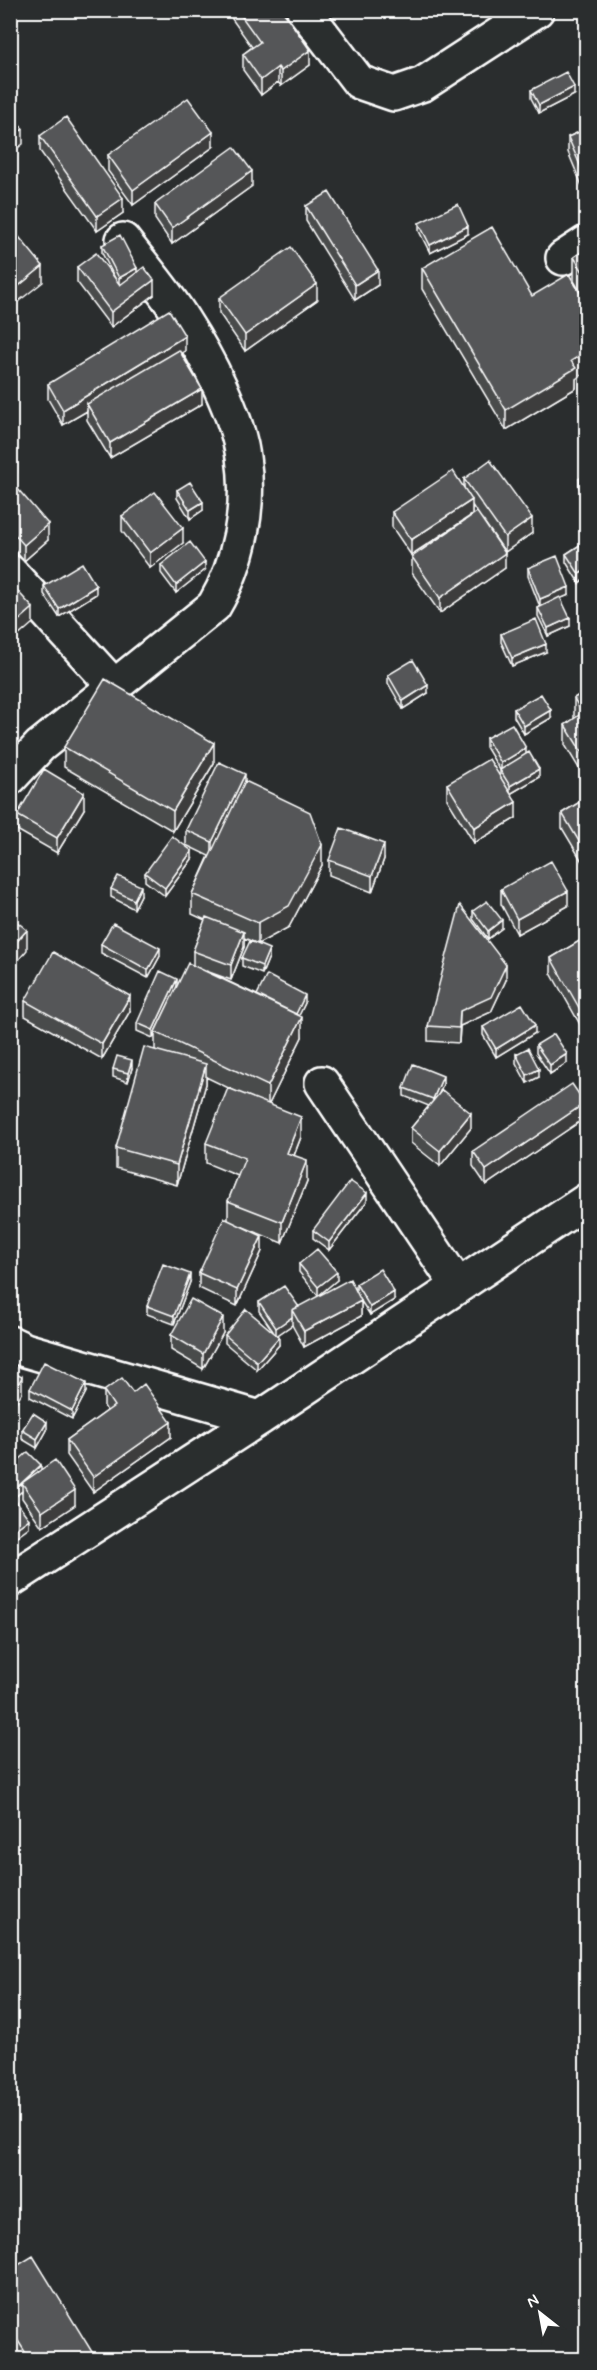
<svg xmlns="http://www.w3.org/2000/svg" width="597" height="2370" viewBox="0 0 597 2370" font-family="Mynerve,sans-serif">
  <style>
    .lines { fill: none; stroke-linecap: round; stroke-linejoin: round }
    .minor-casing { stroke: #fff; stroke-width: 38 }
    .minor { stroke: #2a2d2e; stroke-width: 33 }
    .wall { fill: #494b4c; stroke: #fff; stroke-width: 1.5 }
    .shaded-wall { fill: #3c3d3e; stroke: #fff; stroke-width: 1.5 }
    .building { fill: #555758; stroke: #fff; stroke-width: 1.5 }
  </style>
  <rect width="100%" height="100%" fill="#2a2d2e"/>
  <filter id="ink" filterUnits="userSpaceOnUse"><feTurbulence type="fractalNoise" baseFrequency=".0167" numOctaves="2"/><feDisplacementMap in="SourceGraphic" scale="12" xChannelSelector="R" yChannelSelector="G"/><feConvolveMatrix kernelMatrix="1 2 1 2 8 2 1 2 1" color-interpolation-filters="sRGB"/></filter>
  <g filter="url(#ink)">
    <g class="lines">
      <g class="minor-casing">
        <path id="minor" d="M304,10L359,82L394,94L423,84L537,10
          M563,258L586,243
          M10,572L114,686
          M10,778L40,746L214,606C239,564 251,507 243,457C237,414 207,357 183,320C166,292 143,266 123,240
          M322,1083L458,1286
          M10,1343L25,1350L260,1418
          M10,1580L260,1418L586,1201"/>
      </g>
      <use href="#minor" class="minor"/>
    </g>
    <path class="wall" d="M232,10H282L310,65L281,86L278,82L261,95L243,70V54L252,47L232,19Z
      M531,90L574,95L539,113L531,98Z
      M586,129L583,188L568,152V137Z
      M40,136L123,213L97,231L40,151Z
      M213,147L133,205L108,171V155Z
      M252,186L172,244L155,219V204Z
      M306,206L378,285L355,300L306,221Z
      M419,223L468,234L430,253L419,231Z
      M102,245L137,272L154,295L111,327L77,282V267L117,282L102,253Z
      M586,249V301L574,281V257Z
      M422,268L576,379V388L506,430L422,289Z
      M219,298L317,300L245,351L219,313Z
      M185,351L181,353L202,404L110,458L87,420V411L63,425L48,399V384Z
      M586,474V500L579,487V479Z
      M464,479L532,533L505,552L482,519L505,568L440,613L412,573V557L477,513L472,505V515L411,555L392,527V512L464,488Z
      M10,480L48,540L24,561L10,545Z
      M177,490L203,510L190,519L177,498Z
      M122,516L183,543L150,568L122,531Z
      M586,541L579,583L566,562V554Z
      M161,565L205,570L176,593L161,573Z
      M528,568L569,595L561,598L570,626L548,636L538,616V608L540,607L528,576Z
      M44,586L96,594L59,617L44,594Z
      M501,634L546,652L512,666L501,642Z
      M388,675L428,693L403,709L388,683Z
      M586,691V780L565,745V725L574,719V698Z
      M514,709L551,718L524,734L514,717Z
      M486,738L526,754L539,777L510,794L516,818L474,843L447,799V784L500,777V770L486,747Z
      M64,747L214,763L173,831L64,767Z
      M245,781L322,865L289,927L258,944L244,938V947L231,980L206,971L257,995L305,1003L299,1015L302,1037L269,1104L301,1137L294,1156L307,1181L282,1243L241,1226L262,1251L237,1306L199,1288V1273L228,1220V1201L238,1176L206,1163V1143L239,1093L206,1077V1084L177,1185L116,1168V1148L155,1050V1035L153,1038L137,1031V1023L177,987L193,965V951L205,920L192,914V894L209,856L186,845V830Z
      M586,798V868L562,828V813Z
      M84,809L57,853L17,830V815Z
      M192,859L165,896L145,881V873Z
      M384,859L372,892L329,875V860Z
      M111,889L141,895L134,909L111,897Z
      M501,889L568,906L517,934L501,904Z
      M473,911L502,928L488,939L473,919Z
      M586,937V1035L551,973V958Z
      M101,944L160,956L148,978L101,953Z
      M269,957L262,974L242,966V958Z
      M506,980L491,1012L460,1026L459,1043L428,1041V1026Z
      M25,1001L130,1011L102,1059L25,1016Z
      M483,1027L535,1033L496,1057L483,1035Z
      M536,1045L567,1063L550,1074L536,1053Z
      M516,1054L539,1077L527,1083L516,1063Z
      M586,1060V1081L584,1076V1061Z
      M132,1068L128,1082L113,1077V1069Z
      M443,1084L438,1095L471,1128L440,1166L411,1143V1128L429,1106L404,1096V1088Z
      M585,1118L486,1185L473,1166V1151Z
      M367,1201L329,1250L313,1238V1230Z
      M299,1264L337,1280L318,1296L299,1272Z
      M190,1282L174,1324L147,1314V1306Z
      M356,1284L394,1300L370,1315L361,1301V1316L304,1347L292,1325L277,1335L279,1345L257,1370L225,1343V1335L273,1331L259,1311V1302L299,1307L356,1291Z
      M223,1333L203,1369L171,1350V1335Z
      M30,1389L86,1392L72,1419L30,1397Z
      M104,1391L133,1393L171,1437L93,1492L67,1455V1440L107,1411L104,1406Z
      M22,1430H47L37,1448L22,1439Z
      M10,1468L41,1470L75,1505L42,1527L22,1498V1491L15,1497L10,1492Z
      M10,2270L97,2360H17L10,2349Z"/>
    <path class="shaded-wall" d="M310,50V65L281,86V71Z
      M278,67V82L261,95V80Z
      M574,87V95L539,113V105Z
      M23,129V144L10,154V138Z
      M213,132V147L133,205V190Z
      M252,171V186L172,244V228Z
      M586,171V186L583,188V172Z
      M123,198V213L97,231V216Z
      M468,226V234L430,253V245Z
      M43,266V282L10,308V293Z
      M137,268V276L119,286V278Z
      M378,270V285L355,300V285Z
      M154,280V295L111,327V312Z
      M317,284V300L245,351V335Z
      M185,336V351L90,409L87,404V411L63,425V410Z
      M586,352V372L576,379V388L506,430V410L571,361Z
      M202,389V404L110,458V443Z
      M17,458V473L10,479V463Z
      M472,500V515L411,555V540Z
      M203,502V510L190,519V510Z
      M532,518V533L505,552V537Z
      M48,524V540L24,561V545Z
      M183,528V543L150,568V553Z
      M505,553V568L440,613V598Z
      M205,562V570L176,593V585Z
      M586,570V578L579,583V574Z
      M96,586V594L59,617V609Z
      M569,587V595L540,607V599Z
      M33,608V623L10,643V628Z
      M570,618V626L548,636V628Z
      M546,644V652L512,666V658Z
      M428,685V693L403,709V701Z
      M551,710V718L524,734V726Z
      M214,743V763L173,831V811Z
      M526,748V757L501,771V763Z
      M539,769V777L510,794V786Z
      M245,774V789L212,857V842Z
      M84,793V809L57,853V838Z
      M516,802V818L474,843V828Z
      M384,844V859L372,892V876Z
      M322,845V865L289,927L258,944V923Z
      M192,851V859L165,896V888Z
      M141,886V895L134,909V900Z
      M568,891V906L517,934V919Z
      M502,920V928L488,939V931Z
      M27,930V950L10,970V949Z
      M244,932V947L231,980V965Z
      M160,948V956L148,978V970Z
      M269,949V957L262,974V966Z
      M506,965V980L491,1012L460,1026L459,1043L460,1011Z
      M177,979V987L155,1032L153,1038V1030Z
      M305,995V1003L295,1024V1015Z
      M130,996V1011L102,1059V1044Z
      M302,1017V1037L268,1106V1086Z
      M535,1025V1033L496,1057V1049Z
      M567,1054V1063L550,1074V1065Z
      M132,1060V1068L128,1082V1073Z
      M206,1064V1084L177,1185V1165Z
      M539,1069V1077L527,1083V1075Z
      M443,1076V1084L433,1107V1099Z
      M585,1103V1118L486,1185V1170Z
      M471,1113V1128L440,1166V1151Z
      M301,1117V1137L287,1173V1153Z
      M307,1160V1181L282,1243V1222Z
      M367,1193V1201L329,1250V1242Z
      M262,1236V1251L237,1306V1290Z
      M337,1272V1280L318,1296V1287Z
      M190,1274V1282L174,1324V1316Z
      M394,1292V1300L370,1315V1307Z
      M361,1301V1316L304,1347V1331Z
      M223,1317V1333L203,1369V1354Z
      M292,1317V1325L276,1336V1328Z
      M279,1337V1345L257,1370V1362Z
      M22,1377V1392L10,1413V1398Z
      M86,1383V1392L72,1419V1411Z
      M47,1422V1430L37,1448V1439Z
      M171,1422V1437L93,1492V1477Z
      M41,1465V1473L22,1483Z
      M22,1483V1491L15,1497V1489Z
      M75,1490V1505L42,1527V1512Z
      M29,1519V1527L10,1541V1533Z"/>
    <path class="building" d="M237,10H282L310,50L281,71L278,67L261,80L243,54L260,42Z
      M566,72L574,87L539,105L531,90Z
      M188,98L213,132L133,190L108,155Z
      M10,113L23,129L10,138Z
      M66,117L123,198L97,216L40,136Z
      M586,129V171L583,172L568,137Z
      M234,147L252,171L172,228L155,204Z
      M329,192L378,270L355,285L306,206Z
      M458,204L468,226L430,245L419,223Z
      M10,226L43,266L10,293Z
      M492,227L532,296L569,274L586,303V352L571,361L576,368L506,410L422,268Z
      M120,235L137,268L119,278L102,245Z
      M291,247L317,284L245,335L219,298Z
      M586,249V277L574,257Z
      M96,253L120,285L144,267L154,280L111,312L77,267Z
      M169,310L185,336L63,410L48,384Z
      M179,350L202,389L110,443L87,404Z
      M10,451L17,458L10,463Z
      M490,460L532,518L505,537L464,479Z
      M453,471L472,500L411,540L392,512Z
      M586,474V492L579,479Z
      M10,480L48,524L24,545L10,529Z
      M190,482L203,502L190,510L177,490Z
      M155,492L183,528L150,553L122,516Z
      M477,512L505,553L440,598L412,557Z
      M586,541V570L579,574L566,554Z
      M190,542L205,562L176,585L161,565Z
      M557,556L569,587L540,599L528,568Z
      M82,563L96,586L59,609L44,586Z
      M13,586L33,608L10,628V589Z
      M560,597L570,618L548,628L538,608Z
      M536,619L546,644L512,658L501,634Z
      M413,660L428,685L403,701L388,675Z
      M105,679L214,743L173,811L64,747Z
      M586,691V759L565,725L582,713L574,698Z
      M541,694L551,710L524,726L514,709Z
      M512,724L526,748L501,763L486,738Z
      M529,752L539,769L510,786L500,770Z
      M489,759L516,802L474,828L447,784Z
      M219,762L245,774L212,842L186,830Z
      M44,769L84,793L57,838L17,815Z
      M245,781L310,812L322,845L289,906L258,923L192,894Z
      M586,798V853L562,813Z
      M341,828L384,844L372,876L329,860Z
      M172,836L192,851L165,888L145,873Z
      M551,861L568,891L517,919L501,889Z
      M118,876L141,886L134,900L111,889Z
      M487,901L502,920L488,931L473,911Z
      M460,905L506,965L491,997L460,1011L459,1028L428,1026Z
      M10,916L27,930L10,949Z
      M206,917L244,932L231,965L193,951Z
      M113,923L160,948L148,970L101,944Z
      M586,937V1020L551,958Z
      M250,941L269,949L262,966L242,958Z
      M53,952L130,996L102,1044L25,1001Z
      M188,963L302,1017L268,1086L155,1032Z
      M160,971L177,979L153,1030L137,1023Z
      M267,975L305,995L296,1014L257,995Z
      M522,1004L535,1025L496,1049L483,1027Z
      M554,1034L567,1054L550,1065L536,1045Z
      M144,1047L206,1064L177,1165L116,1148Z
      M528,1048L539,1069L527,1075L516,1054Z
      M117,1056L132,1060L128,1073L113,1069Z
      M413,1064L443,1076L433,1099L404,1088Z
      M572,1084L585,1103L486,1170L473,1151Z
      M228,1088L301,1117L287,1153L307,1160L282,1222L228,1201L245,1158L206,1143Z
      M442,1090L471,1113L440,1151L411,1128Z
      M350,1181L367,1193L329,1242L313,1230Z
      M224,1218L262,1236L237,1290L199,1273Z
      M317,1249L337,1272L318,1287L299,1264Z
      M163,1264L190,1274L174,1316L147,1306Z
      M380,1269L394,1292L370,1307L356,1284Z
      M350,1279L361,1301L304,1331L292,1310Z
      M284,1286L299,1307L292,1310V1317L276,1328L259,1302Z
      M191,1299L223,1317L203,1354L171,1335Z
      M246,1309L279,1337L257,1362L225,1335Z
      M44,1362L86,1383L72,1411L30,1389Z
      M10,1371L22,1377L10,1398Z
      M122,1378L133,1393L144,1384L171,1422L93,1477L67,1440L114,1406L104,1391Z
      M33,1413L47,1422L37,1439L22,1430Z
      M28,1452L41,1465L15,1489L10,1484V1468Z
      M55,1460L75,1490L42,1512L22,1483Z
      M10,1493L29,1519L10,1533Z
      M33,2256L97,2360H30L10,2328V2270Z"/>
  </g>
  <rect width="597" height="2370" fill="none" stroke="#2a2d2e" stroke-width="36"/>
  <rect x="18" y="18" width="561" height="2334" fill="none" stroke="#fff" stroke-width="2" filter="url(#ink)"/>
  <g transform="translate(540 2313) rotate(329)" stroke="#2a2d2e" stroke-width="4.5" paint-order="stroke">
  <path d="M0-4.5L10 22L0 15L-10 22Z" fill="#ffffff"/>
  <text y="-9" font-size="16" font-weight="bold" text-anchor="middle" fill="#ffffff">N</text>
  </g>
</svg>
